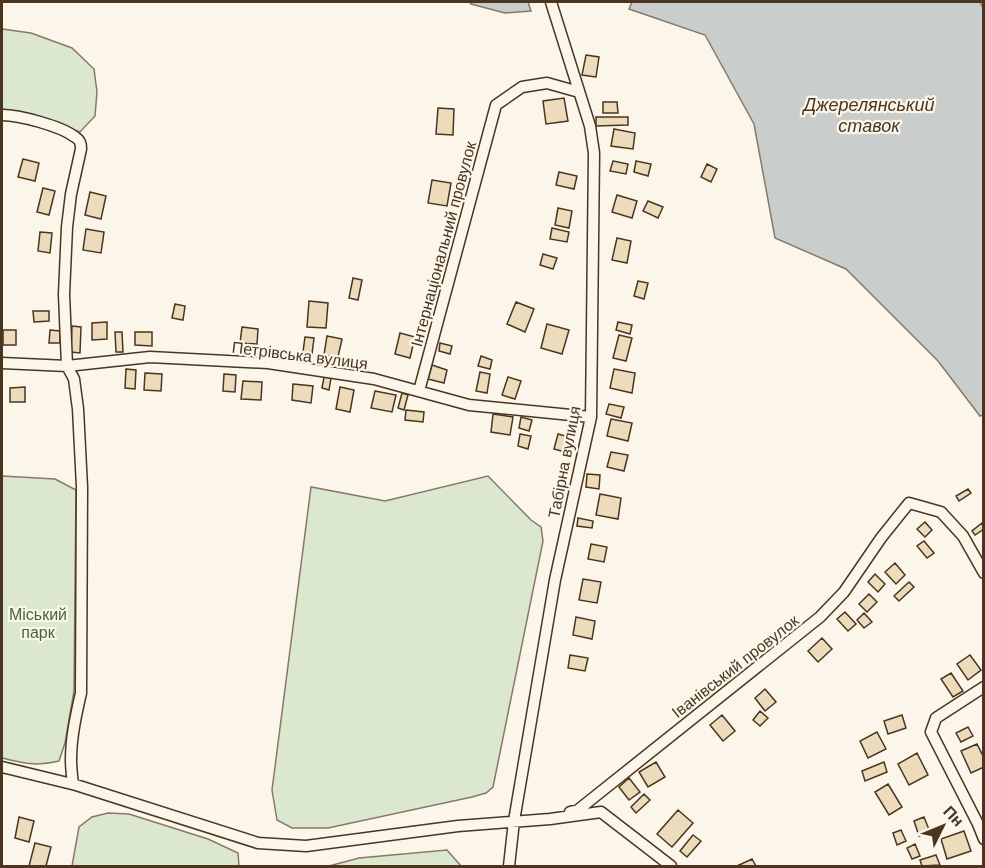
<svg xmlns="http://www.w3.org/2000/svg" width="985" height="868" viewBox="0 0 985 868" font-family="Arial,sans-serif">
  <style>
    .green { fill: #dce7d0; stroke: #887966; stroke-width: 1.5 }
    .water { fill: #c9cecd; stroke: #887966; stroke-width: 1.5 }
    .building { fill: #ecdcbc; stroke: #4a3520; stroke-width: 1.5 }
    .lines { fill: none; stroke-linecap: round; stroke-linejoin: round }
    .street-casing { stroke: #4a3520; stroke-width: 13 }
    .street { stroke: #fbf6e9; stroke-width: 10 }
    .labels { text-anchor: middle; stroke-width: 4.5; stroke-linejoin: round; paint-order: stroke }
    .street-label { font-size: 16px; fill: #4a3520; stroke: #fbf6e9 }
    .park-label { font-size: 16px; fill: #436837; stroke: #fbf6e9 }
    .water-label { font-size: 18px; font-style: italic; fill: #4a3520; stroke: #fbf6e9 }
  </style>
  <rect width="100%" height="100%" fill="#fbf6e9"/>
  <path class="green" d="M2,29L31,33L72,48L94,69L97,92L95,116L80,132L29,114L2,109Z
    M2,476L55,479L76,490L74,691L65,743L59,761C36,767 24,763 2,758Z
    M488,476L531,520L541,527L543,541L493,787L486,793L472,797L328,828H292L277,820L272,790L311,487L385,501Z
    M108,813L129,814L208,839L238,853L239,866H72L79,827L92,817Z
    M447,850L461,866H329L359,858Z"/>
  <path class="water" d="M469,2H528L531,11L505,13L471,4Z
    M632,2H980L984,10L983,415L980,416L938,361L846,269L775,238L754,124L705,35L629,9Z"/>
  <path class="building" d="M586,55L599,57L596,77L582,75Z
    M564,98L568,121L546,124L543,101Z
    M603,102H617L618,113H603Z
    M438,108L454,109L453,135L436,134Z
    M596,117H628V125L596,126Z
    M614,129L635,133L633,149L611,146Z
    M23,159L39,163L35,181L18,177Z
    M613,161L628,164L626,174L610,171Z
    M636,161L651,164L648,176L634,172Z
    M707,164L717,169L711,182L701,177Z
    M559,172L577,176L574,189L556,185Z
    M432,180L451,183L447,206L428,203Z
    M43,188L55,191L49,215L37,212Z
    M90,192L106,196L101,219L85,215Z
    M617,195L637,201L632,218L612,212Z
    M648,201L663,207L658,218L643,211Z
    M558,208L572,211L569,228L555,225Z
    M552,228L569,232L567,242L550,239Z
    M86,229L104,232L101,253L83,250Z
    M40,232L52,233L50,253L38,251Z
    M617,238L631,241L627,263L612,260Z
    M543,254L557,258L553,269L540,265Z
    M353,278L362,280L358,300L349,298Z
    M638,281L648,283L644,299L634,296Z
    M309,301L328,303L326,328L307,327Z
    M516,302L534,309L525,332L507,324Z
    M175,304L185,306L183,320L172,318Z
    M33,311H49V321L34,322Z
    M107,322V339L92,340V323Z
    M618,322L632,325L630,334L616,330Z
    M547,324L569,330L562,354L541,348Z
    M72,326L81,327L80,353L71,352Z
    M242,327L258,329L257,344L240,343Z
    M3,330H16V345H3Z
    M50,330L60,331V343H49Z
    M115,332H122L123,352H116Z
    M135,332H152V346L135,345Z
    M400,333L415,337L410,358L395,354Z
    M619,335L632,338L626,361L613,358Z
    M327,336L342,339L338,357L324,355Z
    M305,337L314,338L312,354L303,352Z
    M440,343L452,346L450,354L439,351Z
    M481,356L492,360L490,369L478,366Z
    M432,365L447,370L444,383L428,379Z
    M126,369L136,370L135,389L125,388Z
    M614,369L635,373L632,393L610,388Z
    M480,372L490,374L487,393L476,391Z
    M145,373L162,374L161,391L144,390Z
    M224,374L236,375L235,392L223,391Z
    M324,377L331,378L329,390L322,388Z
    M508,377L521,381L515,399L502,395Z
    M243,381L262,382L261,400L241,399Z
    M293,384L313,386L311,403L292,400Z
    M25,387V402H10V388Z
    M340,387L354,390L350,412L336,409Z
    M375,391L396,395L392,412L371,408Z
    M402,393L408,395L404,410L398,408Z
    M609,404L624,407L621,418L606,414Z
    M406,410L424,412L423,422L405,420Z
    M493,414L513,417L510,435L491,432Z
    M521,417L532,420L529,431L519,428Z
    M611,419L632,423L628,441L607,436Z
    M520,434L531,436L528,449L518,446Z
    M558,434L569,437L565,452L554,449Z
    M611,452L628,455L624,471L607,467Z
    M587,474L600,475L599,489L586,487Z
    M968,489L971,493L959,501L956,496Z
    M600,494L621,498L618,519L596,515Z
    M578,518L593,521L592,528L577,526Z
    M925,522L932,530L925,537L917,529Z
    M982,523L984,529L975,535L972,531Z
    M924,541L934,553L927,558L917,546Z
    M591,544L607,547L604,562L588,559Z
    M895,563L905,575L896,584L885,572Z
    M875,574L885,584L878,592L868,582Z
    M583,579L601,582L597,603L579,600Z
    M909,582L914,587L899,601L894,596Z
    M869,594L877,602L867,612L859,604Z
    M845,612L856,624L848,631L837,619Z
    M864,613L872,622L864,628L857,620Z
    M576,617L595,621L592,639L573,635Z
    M822,638L832,649L818,662L808,651Z
    M570,655L588,658L585,671L568,668Z
    M970,655L981,670L968,680L957,664Z
    M951,673L963,691L953,697L941,679Z
    M765,689L776,702L765,711L755,698Z
    M760,711L768,718L760,726L753,720Z
    M722,715L735,731L723,741L710,725Z
    M902,715L906,728L888,734L884,721Z
    M968,727L973,736L961,742L956,733Z
    M877,732L886,749L868,758L860,741Z
    M977,744L984,758V767L971,773L961,751Z
    M917,753L928,775L909,785L898,764Z
    M656,762L665,777L648,787L639,772Z
    M884,762L887,772L865,781L862,771Z
    M629,778L640,792L629,800L619,787Z
    M888,784L902,807L889,815L875,792Z
    M644,794L650,800L636,813L631,807Z
    M678,810L693,823L672,847L657,834Z
    M19,817L34,821L29,842L15,838Z
    M924,817L930,832L919,836L914,821Z
    M901,830L906,841L897,845L893,833Z
    M964,831L971,851L947,859L941,839Z
    M693,835L701,841L687,857L680,851Z
    M35,843L51,847L46,866H29Z
    M915,844L920,856L912,859L907,848Z
    M936,855L940,865L922,866L920,860Z
    M752,859L756,866H737Z"/>
  <g class="lines">
    <g class="street-casing">
      <path id="street" d="M2,115C19,115 61,126 75,137C80,140 81,143 81,149L71,194L67,227L64,294L67,366L74,379L78,409L82,487L81,693C76,715 71,737 71,760C71,768 72,776 73,784
        M2,363L67,366L150,357L268,363L374,379L469,405L591,417
        M419,391L496,105L522,87L547,83L579,92
        M984,687L936,718L931,732L978,824L984,839
        M2,767L76,785L258,843L306,846L458,826L550,819L601,812L671,866
        M570,812L578,810L820,617L844,592L881,538L909,503L941,512L963,536L984,573
        M509,866L514,821L555,580L591,417L594,153L590,126L551,2"/>
    </g>
    <use href="#street" class="street"/>
  </g>
  <g class="labels">
    <g class="street-label">
      <text transform="translate(443 244) rotate(-75)" y="6">Інтернаціональний провулок</text>
      <text transform="translate(300 355) rotate(7)" y="6">Петрівська вулиця</text>
      <text transform="translate(564 462) rotate(-79)" y="6">Табірна вулиця</text>
      <text transform="translate(735 666) rotate(-38)" y="6">Іванівський провулок</text>
    </g>
    <g class="park-label">
      <text x="38" y="620">Міський<tspan x="38" dy="18">парк</tspan></text>
    </g>
    <g class="water-label">
      <text x="869" y="111">Джерелянський<tspan x="869" dy="21">ставок</tspan></text>
    </g>
  </g>
  <rect width="985" height="868" fill="none" stroke="#4a3520" stroke-width="6"/>
  <g transform="translate(943 826) rotate(47)" stroke="#fbf6e9" stroke-width="4.5" paint-order="stroke">
  <path d="M0-4.5L10 22L0 15L-10 22Z" fill="#4a3520"/>
  <text y="-9" font-size="16" font-weight="bold" text-anchor="middle" fill="#4a3520">Пн</text>
  </g>
</svg>
